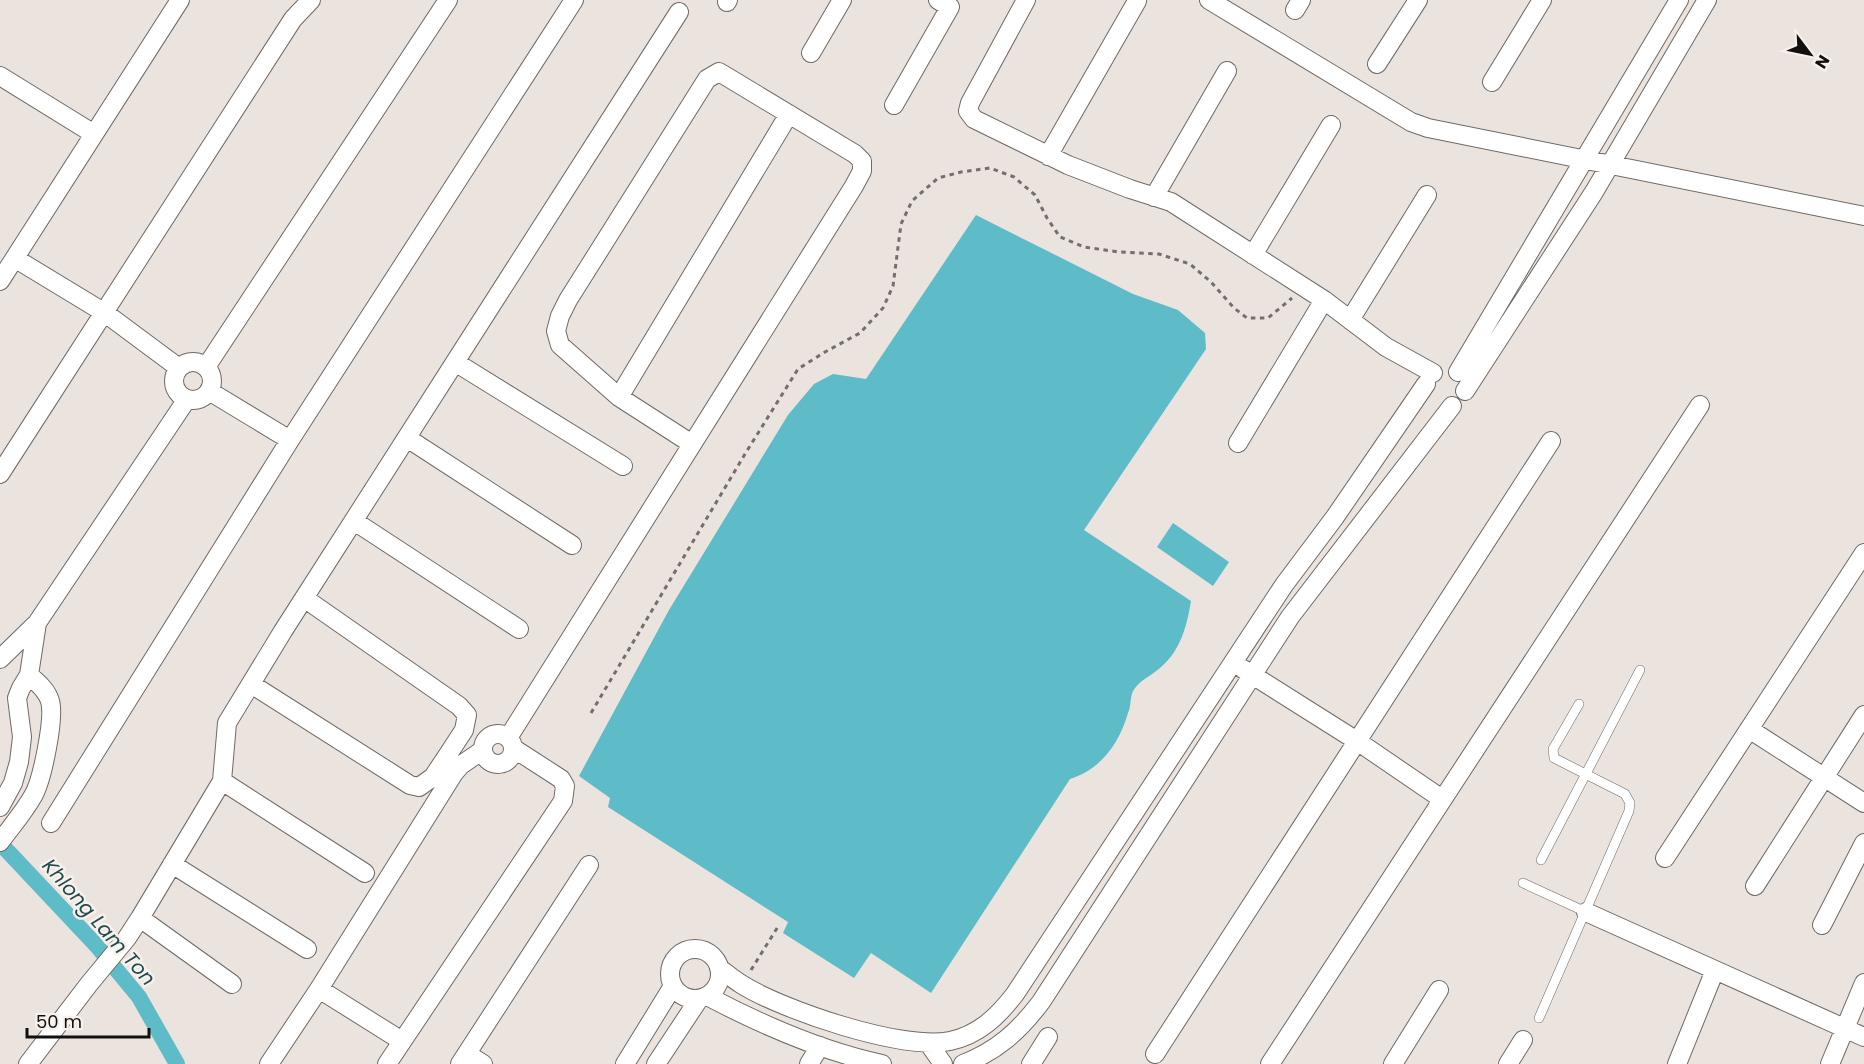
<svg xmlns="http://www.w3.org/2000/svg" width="1864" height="1064" viewBox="0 0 1864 1064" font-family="Poppins,sans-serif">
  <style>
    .water { fill: #5dbcc8 }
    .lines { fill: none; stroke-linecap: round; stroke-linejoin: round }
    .canal { stroke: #5dbcc8; stroke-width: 16 }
    .service-casing { stroke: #6f6964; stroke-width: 10 }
    .minor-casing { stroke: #6f6964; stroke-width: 20 }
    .path { stroke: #746f6c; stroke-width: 3; stroke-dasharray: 4.5 4.5; stroke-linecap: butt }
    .service { stroke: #fff; stroke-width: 9 }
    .minor { stroke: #fff; stroke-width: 18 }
    .labels { text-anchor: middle; stroke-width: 5; stroke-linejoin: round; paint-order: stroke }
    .water-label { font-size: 20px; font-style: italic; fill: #1f4a4f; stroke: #f8f0eb }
  </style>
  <rect width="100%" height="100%" fill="#ebe3de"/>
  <path class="water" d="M976,215L1133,294L1178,310L1205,333L1206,349L1084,530L1191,601C1187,625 1181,650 1161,667C1152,676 1140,679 1133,691C1130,697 1131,707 1128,713C1119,744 1101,769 1070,779L931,993L871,953L854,978L783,933L788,922L608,807L610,798L579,776L669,610L788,415L814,384L833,374L866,379Z
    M1173,523L1229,562L1213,586L1157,547Z"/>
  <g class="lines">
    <path class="canal" d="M0,843L96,945L139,997L177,1064"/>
    <g class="service-casing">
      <path id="service" d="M1541,860L1640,670
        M1523,883L1586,912
        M1539,1018L1629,811L1630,803L1625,794L1554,758L1553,749L1579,704"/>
    </g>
    <g class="minor-casing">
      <path id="minor" d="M1026,0L970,103L968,111L974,119L1068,165L1130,189L1171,202L1324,300L1386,347L1433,373
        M1209,0L1411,122L1428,128L1864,216
        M727,2L728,0
        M1295,10L1301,0
        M811,53L842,0
        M1377,64L1418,0
        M0,76L94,134
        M1492,82L1542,0
        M894,105L950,7L938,0
        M1048,156L1137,1
        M1154,197L1227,71
        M1253,255L1331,125
        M16,259L105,313L179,368
        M0,281L180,0
        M1350,320L1427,195
        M455,362L623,466
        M174 381a19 19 0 1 1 38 0a19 19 0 1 1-38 0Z
        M206,367L448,0
        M1458,372L1679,0
        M209,391L290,440
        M1465,391L1594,192L1707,0
        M619,397L789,114
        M407,438L572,545
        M1238,443L1324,300
        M0,474L293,19L311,0
        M354,521L519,629
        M0,659L37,623
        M1243,669L1357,741L1442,799
        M251,684L410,785L419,787L433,777L449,753L464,730L467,715L459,706L304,598
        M1749,729L1864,803
        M483 749a15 15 0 1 1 30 0a15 15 0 1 1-30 0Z
        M508,738L854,186L862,171V161L855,154L719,72L707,79L568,300L560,316L556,331L560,345L619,397L692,444
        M222,781L365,873
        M0,807L13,783L19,762L22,737L17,698L21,688L29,675L37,623L187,399
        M51,823L290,440L574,0
        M0,842C11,827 24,812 33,796C42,781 55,718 50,701C47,690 37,682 29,675
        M1665,858L1864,553
        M172,864L307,949
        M1755,886L1864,715
        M1586,912L1864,1037
        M140,918L232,984
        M1822,925L1864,843
        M670 974a25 25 0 1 1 50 0a25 25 0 1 1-50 0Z
        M719,968C726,973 733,979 741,984C782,1010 903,1051 950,1041C979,1035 998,1016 1015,994L1284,585L1335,517L1426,384
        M319,989L402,1041
        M707,996C762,1025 821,1051 882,1064
        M929,1044L943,1064
        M467,1054L483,1064
        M1155,1054L1551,441
        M28,1064L89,984L127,938L140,918L222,781L227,723L283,631L679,12
        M269,1064L319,989L454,773L461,765L483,750
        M387,1064L563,801L565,786L561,779L513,748
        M460,1064L589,865
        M625,1064L673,986
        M656,1064L699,999
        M809,1064L820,1046
        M963,1064C997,1051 1019,1031 1041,1002L1290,617L1452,406
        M1031,1064L1048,1037
        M1270,1064L1700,405
        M1393,1064L1439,990
        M1508,1064L1523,1040
        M1677,1064L1715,970
        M1830,1064L1864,983"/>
    </g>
    <path class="path" d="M591,713L745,454L798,369L825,352L860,333L883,308L893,286L901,224L912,201L938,178L961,172L990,168L1014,177L1035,195L1047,218L1060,237L1084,247L1119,252L1159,254L1190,264L1211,282L1234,308L1247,318H1268L1292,298
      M751,970L779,925"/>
    <use href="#service" class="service"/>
    <use href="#minor" class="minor"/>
  </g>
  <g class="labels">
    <g class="water-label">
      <text transform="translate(99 922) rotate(49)" y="7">Khlong Lam Ton</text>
    </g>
  </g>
  <g transform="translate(1810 54) rotate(122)" stroke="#f8f0eb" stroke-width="4.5" paint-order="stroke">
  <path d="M0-4.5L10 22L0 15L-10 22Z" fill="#12100e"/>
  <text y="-9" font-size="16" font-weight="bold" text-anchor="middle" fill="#12100e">N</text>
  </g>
  <path d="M27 1028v9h122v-9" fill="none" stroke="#12100e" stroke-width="3"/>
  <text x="36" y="1028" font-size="18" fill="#12100e" stroke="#f8f0eb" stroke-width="4.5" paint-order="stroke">50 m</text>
</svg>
